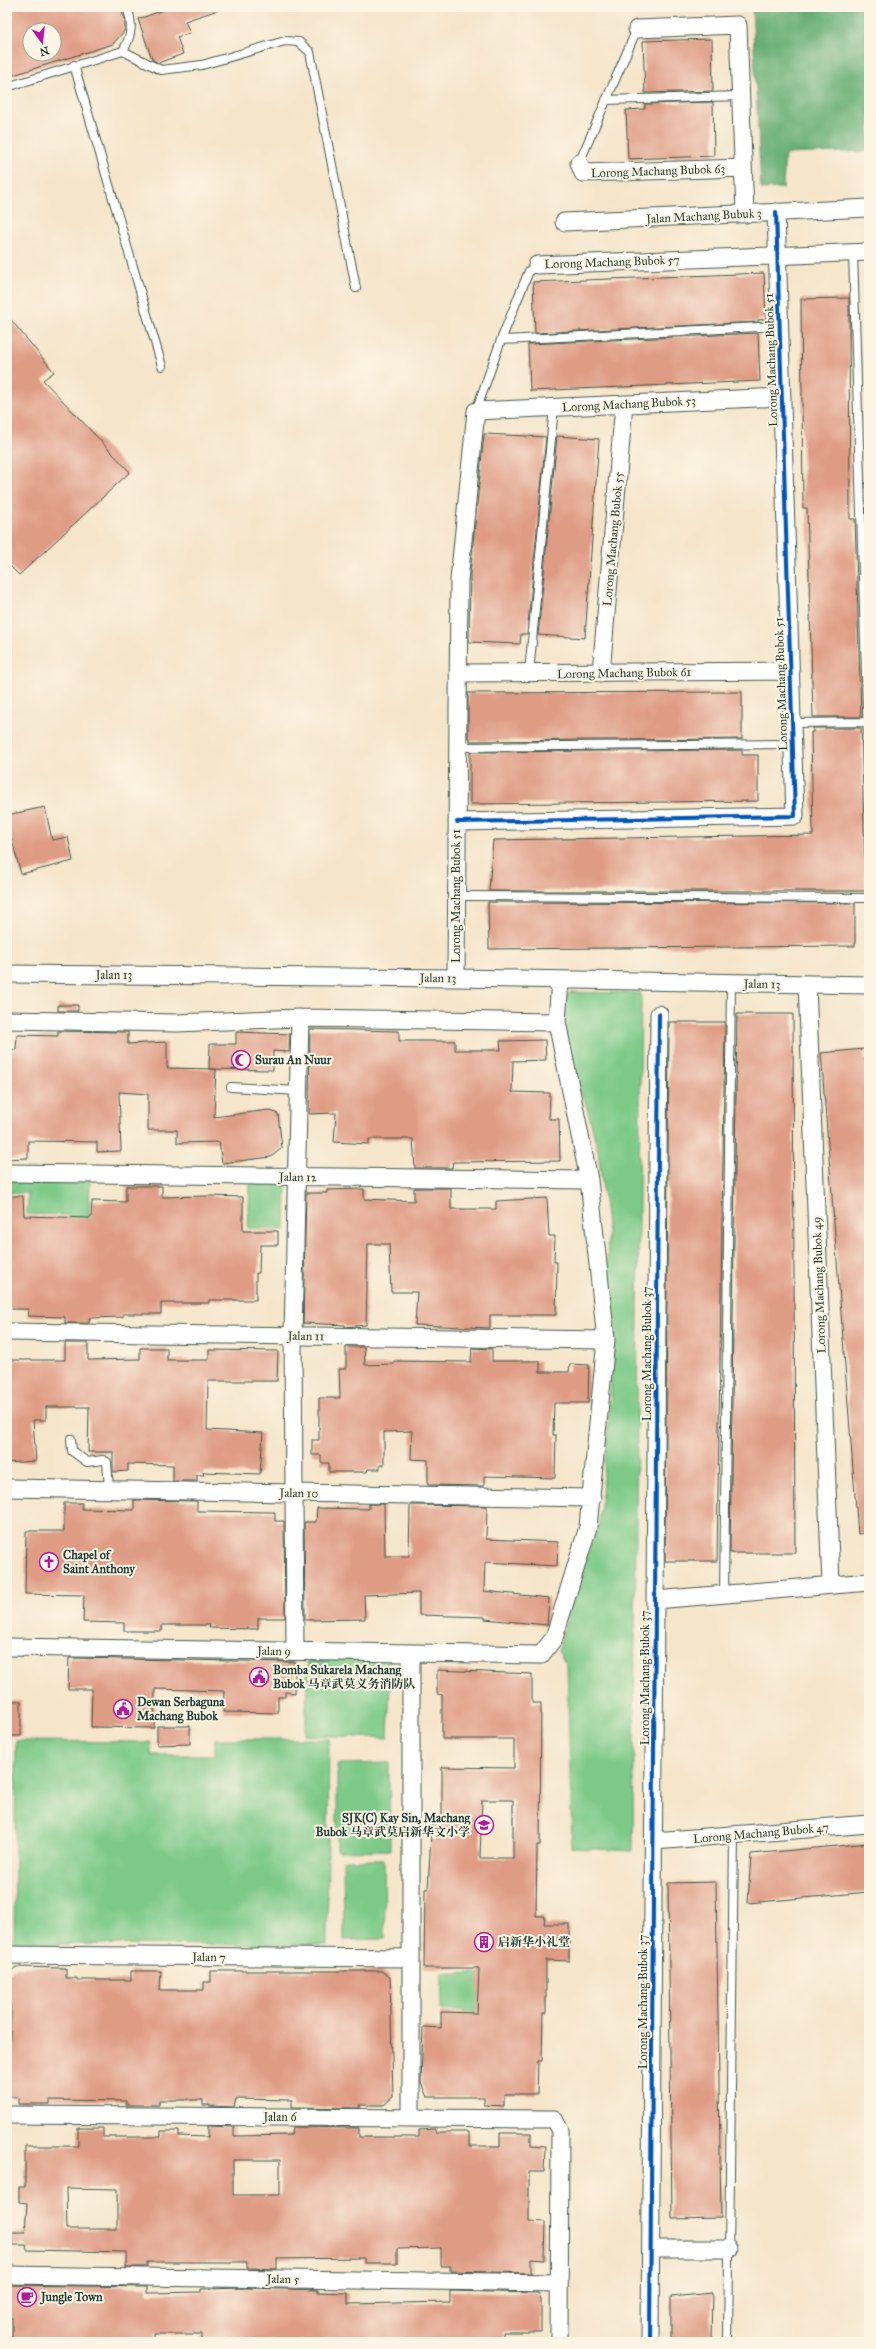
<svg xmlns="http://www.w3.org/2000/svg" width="876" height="2349" viewBox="0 0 876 2349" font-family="'IM FELL Great Primer','Noto Serif SC',serif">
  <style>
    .green { fill: #7dca88; stroke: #4e845e }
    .forest { fill: #66ae74; stroke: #427654 }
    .building { fill: #df9c85; fill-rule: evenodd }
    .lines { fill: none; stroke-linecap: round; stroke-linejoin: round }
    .lane-casing { stroke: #3f564a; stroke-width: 10 }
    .street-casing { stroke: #3f564a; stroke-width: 19 }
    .lane { stroke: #fff; stroke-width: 8 }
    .street { stroke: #fff; stroke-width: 17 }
    .cycleway-casing { stroke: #fcf5e5; stroke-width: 6 }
    .cycleway { stroke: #0057b8; stroke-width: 4 }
    .labels { text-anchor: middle; stroke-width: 4; stroke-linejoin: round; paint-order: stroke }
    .street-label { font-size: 12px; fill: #1f3d34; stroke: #fcf5e5 }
    .poi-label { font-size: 12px; font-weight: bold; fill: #1f3d34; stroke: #fcf5e5; text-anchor: start }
  </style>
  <rect width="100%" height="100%" fill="#fcf5e5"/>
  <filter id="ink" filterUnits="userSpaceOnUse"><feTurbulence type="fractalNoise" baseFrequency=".025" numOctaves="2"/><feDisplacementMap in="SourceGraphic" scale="8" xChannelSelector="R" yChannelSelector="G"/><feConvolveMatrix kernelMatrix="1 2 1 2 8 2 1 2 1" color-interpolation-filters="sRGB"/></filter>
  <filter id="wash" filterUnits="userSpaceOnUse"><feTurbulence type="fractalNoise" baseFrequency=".012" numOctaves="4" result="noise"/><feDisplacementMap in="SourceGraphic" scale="16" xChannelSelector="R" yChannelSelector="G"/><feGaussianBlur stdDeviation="0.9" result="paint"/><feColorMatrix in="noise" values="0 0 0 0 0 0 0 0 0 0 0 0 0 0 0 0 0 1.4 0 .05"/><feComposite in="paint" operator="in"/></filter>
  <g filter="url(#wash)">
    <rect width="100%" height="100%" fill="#f5e5ca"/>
    <path class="green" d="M570,992L641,993L633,1851L572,1848L567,1666L558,1651L578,1576L599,1525L610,1404L613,1331L607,1280L608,1234L598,1150L586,1104L564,1056L561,1002Z
      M7,1176L90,1178L88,1250H67L68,1215L27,1214L28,1193H7Z
      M250,1182L286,1184L285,1230L248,1228Z
      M308,1656L391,1658L388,1738L305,1735Z
      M215,1739H329L327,1945L14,1944L16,1741L151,1742V1755H215Z
      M389,1763L390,1850L337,1851V1764Z
      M343,1860H384L385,1939L344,1940Z
      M442,1973L504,1974L503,2026H463V2010H441Z"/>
    <path class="forest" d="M752,7H869V151L785,154L783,188L761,189Z"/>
    <g id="blocks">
      <path class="building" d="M7,7H120L125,20V30L113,44L7,77ZM30,30H54V54H30Z
        M173,7H218V10L185,21L190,33L177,37L183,54L158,63L152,59L138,19Z
        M712,39L713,91L645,93L643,41Z
        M713,102L714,156L628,159L626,110L645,109V104Z
        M764,273L766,319L758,320V322L535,333L533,282Z
        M849,298L850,519H855L861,717H813L807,508H803L801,299Z
        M7,315L54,372L43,380L130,472L19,575L7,563Z
        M758,333L760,381L530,391L528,344Z
        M484,434L546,437L527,634H521L520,644L469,642L470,574Z
        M557,436L599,439L585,638L538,635Z
        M742,692V739L470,741V738H468V693Z
        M813,728H861L866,891H489L493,840L813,835L811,732H813Z
        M742,750V755H758V801L470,804V752Z
        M45,807L52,840L68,837L73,861L21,874L11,837L7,838V815Z
        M488,902L855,903V946L489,949Z
        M58,1005H78V1011H58Z
        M737,1014H793L795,1553H730Z
        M669,1022H725L717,1561H665Z
        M310,1029L399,1031V1041H455V1050H501L500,1041L545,1040L546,1060L513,1061L512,1092L550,1093L549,1119H559L560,1161L453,1162L452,1168H415L413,1139H369V1144L334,1142L336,1113L309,1114Z
        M58,1031L128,1032V1044L167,1042V1068L216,1069L214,1117L269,1110L278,1114L282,1148L271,1157L222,1163L219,1142L177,1143V1130H148V1094L119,1092L121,1151L97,1152V1142L28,1141V1158L7,1159L8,1049L16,1050L17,1035L58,1036Z
        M236,1032L290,1034L289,1052L273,1051V1070L209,1069L210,1044H236Z
        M864,1049L869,1108V1533L858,1534L821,1053Z
        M126,1186H162V1197L209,1196L243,1197V1231H278V1245H260L259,1273H256V1300H209V1303H161V1314H123V1317L89,1318V1323H65V1317L28,1316L29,1309H7V1196H23L24,1216L91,1218L92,1201L126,1202Z
        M414,1188H451V1209H496V1201L547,1198L549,1236H555L554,1262H557L556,1315H490V1328L415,1325L417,1292H391L389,1244H368L366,1325L345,1327V1325L303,1323L306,1193H327V1190L364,1189V1199L414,1201Z
        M65,1343H88V1360L140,1359V1348H167V1360H209V1350L278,1351L277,1381H208L207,1430L263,1433L260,1474L203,1472L204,1475H197V1481H173V1465L128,1464V1471L113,1472V1452H88L89,1407H46V1420H33L36,1461L7,1463V1360H65Z
        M346,1347H364L365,1365L394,1364V1361L471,1362L472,1348L492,1349V1361H540V1372H569L570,1364L589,1365L588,1403H554L553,1435H556L555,1478L484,1476V1486L428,1485V1460L411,1459L412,1431L384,1432V1465H380V1469H368L367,1472H329V1463H321V1455H312V1440H319V1398H340L339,1369H346Z
        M134,1500L197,1501V1511L275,1512V1521H284L285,1618H258V1629L209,1628L210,1625H162V1631H124V1623L83,1622L84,1595L25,1594L26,1531H64V1503H82V1509L134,1510Z
        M369,1504H384L385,1556H409L410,1505L487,1506L486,1539L558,1542L557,1566L485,1562L484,1591L549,1598L547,1625L485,1619V1617L419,1615V1593L364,1595L365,1619L305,1620L304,1522H316L317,1508L369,1509Z
        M69,1658L295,1662V1693L285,1692V1697H278V1713L223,1712L224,1691L155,1689L154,1728L91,1727L92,1689H68Z
        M437,1670L532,1674V1703H541L540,1845H537L536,1916H545L544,1924H569V1961L546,1960V2013H543L542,2061H538L537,2094H504V2106L484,2105V2097H427L421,2083L423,2027L441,2028V2012L477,2013L479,1968H424L425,1889H428L432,1816H442V1767L514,1768V1739H442V1695L437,1694ZM482,1800H513V1858H480Z
        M7,1701H21V1736H7Z
        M157,1726H190V1744L157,1745Z
        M869,1843V1892L748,1903L751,1854Z
        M716,1882L721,2218L672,2219L668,1883Z
        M16,1967L66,1968V1978H77V1980H131V1971H161L160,1990H204V1982H211V1971H381L390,1977L393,2097L384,2105H360V2108L292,2107V2100L236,2099L234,2107L209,2106V2105H203V2100H159V2105H126V2101L50,2100V2104H18V2097H7L11,2013L10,2003L7,2004V1974Z
        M208,2126L234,2127V2136L291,2135L293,2127L359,2128V2137H419V2130L435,2129V2132H469V2146H500V2133H531V2145L545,2146L544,2172H529V2221L545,2222L544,2260L531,2259V2273L450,2271V2266H441V2248L397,2249V2263H364V2258L277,2259V2269L247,2268V2262H147V2267H126V2252L27,2250L26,2245H12V2232H25L27,2203L19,2202V2187H25V2146H78V2128H103V2137H161V2131H179V2136L208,2137ZM233,2160H280V2195H233ZM66,2188L117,2189V2229H67Z
        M7,2285L147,2287V2293L201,2292V2289L247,2288L318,2290V2292L348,2293V2304L450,2302V2291L538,2293L541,2300V2332H503V2340L479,2339V2342H201V2334H154V2342H12V2317H7Z
        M712,2293L711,2342H671V2297Z"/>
    </g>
  </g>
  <g filter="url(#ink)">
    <use href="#blocks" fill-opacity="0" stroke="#3f564a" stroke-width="1"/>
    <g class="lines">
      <g class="lane-casing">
        <path id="lane" d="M123,51C132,35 133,24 127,7
          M74,65L162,366
          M7,87L123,51L161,70L202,65L285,41L299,42L310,52L356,288
          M606,100L741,96
          M579,163L637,29
          M853,252L869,771
          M501,340L780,326
          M476,411L501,340L529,271L537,265
          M529,673L554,407
          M792,723L867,722
          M457,747L793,744
          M456,896L869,898
          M231,1087L298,1091
          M71,1439L72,1451L87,1462L103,1460L107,1462L109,1489
          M724,1594L731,983
          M728,2342L734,1835"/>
      </g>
      <g class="street-casing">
        <path id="street" d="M637,29L738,25L745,214
          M579,163L583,173L743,168
          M564,222L869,208
          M537,265L869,252
          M458,673L791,671
          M601,673L624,404
          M457,822L795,816L776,212
          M7,974L456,978L869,985
          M456,978L459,580L476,411L782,397
          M807,984L831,1585
          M7,1020L177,1023L300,1018L557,1022
          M7,1173L589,1180
          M7,1332L606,1340
          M7,1488L592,1498
          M655,1600L869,1582
          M7,1647L541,1655L554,1638L588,1527L606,1340L589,1180L557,1022L560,980
          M295,1651L293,1336L300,1018
          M411,1653V2118
          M654,1841L869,1824
          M7,1955L411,1958
          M7,2115L554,2119L560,2131L559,2342
          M651,2249H729
          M7,2275L559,2283
          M650,2342L659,1014"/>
      </g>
      <use href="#lane" class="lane"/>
      <use href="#street" class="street"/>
      <g class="cycleway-casing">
        <path id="cycleway" d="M457,822L795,816L776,212
          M650,2342L659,1014"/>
      </g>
      <use href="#cycleway" class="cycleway"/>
    </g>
  </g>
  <defs>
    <g id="mosque-ring" transform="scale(1)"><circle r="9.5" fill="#fcf5e5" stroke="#b5179e" stroke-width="1.5"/><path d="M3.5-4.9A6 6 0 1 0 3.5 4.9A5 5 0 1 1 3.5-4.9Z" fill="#b5179e"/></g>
    <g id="church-ring" transform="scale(1)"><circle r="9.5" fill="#fcf5e5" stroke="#b5179e" stroke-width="1.5"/><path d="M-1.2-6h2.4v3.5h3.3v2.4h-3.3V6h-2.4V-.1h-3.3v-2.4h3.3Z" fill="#b5179e"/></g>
    <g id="civic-ring" transform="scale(1)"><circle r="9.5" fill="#fcf5e5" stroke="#b5179e" stroke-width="1.5"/><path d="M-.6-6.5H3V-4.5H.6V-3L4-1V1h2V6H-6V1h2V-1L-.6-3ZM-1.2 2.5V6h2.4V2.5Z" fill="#b5179e"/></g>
    <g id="school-ring" transform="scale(1)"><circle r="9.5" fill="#fcf5e5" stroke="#b5179e" stroke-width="1.5"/><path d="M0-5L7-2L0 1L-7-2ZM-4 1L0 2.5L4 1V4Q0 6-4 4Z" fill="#b5179e"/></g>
    <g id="building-ring" transform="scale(1)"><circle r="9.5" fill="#fcf5e5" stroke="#b5179e" stroke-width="1.5"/><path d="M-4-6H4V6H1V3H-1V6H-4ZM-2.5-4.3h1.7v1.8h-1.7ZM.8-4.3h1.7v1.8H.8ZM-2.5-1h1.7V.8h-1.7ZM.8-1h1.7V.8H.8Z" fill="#b5179e"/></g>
    <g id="cafe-ring" transform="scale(1)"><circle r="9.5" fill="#fcf5e5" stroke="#b5179e" stroke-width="1.5"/><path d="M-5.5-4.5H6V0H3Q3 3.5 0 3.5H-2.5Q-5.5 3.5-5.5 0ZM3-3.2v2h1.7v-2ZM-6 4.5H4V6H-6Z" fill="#b5179e"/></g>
  </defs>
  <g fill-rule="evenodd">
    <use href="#mosque-ring" x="241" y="1060"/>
    <use href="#church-ring" x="49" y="1562"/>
    <use href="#civic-ring" x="259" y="1677"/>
    <use href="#civic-ring" x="123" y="1709"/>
    <use href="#school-ring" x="484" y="1825"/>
    <use href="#building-ring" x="484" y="1942"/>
    <use href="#cafe-ring" x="27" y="2297"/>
  </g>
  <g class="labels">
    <g class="street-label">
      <text transform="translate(658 171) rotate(-2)" y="4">Lorong Machang Bubok 63</text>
      <text transform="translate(704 216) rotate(-3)" y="4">Jalan Machang Bubuk 3</text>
      <text transform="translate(612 262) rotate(-2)" y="4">Lorong Machang Bubok 57</text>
      <text transform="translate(771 360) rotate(-92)" y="4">Lorong Machang Bubok 51</text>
      <text transform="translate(629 404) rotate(-3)" y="4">Lorong Machang Bubok 53</text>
      <text transform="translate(613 539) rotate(-85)" y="4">Lorong Machang Bubok 55</text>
      <text transform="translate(624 673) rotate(-1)" y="4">Lorong Machang Bubok 61</text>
      <text transform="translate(781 684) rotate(-92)" y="4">Lorong Machang Bubok 51</text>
      <text transform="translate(456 896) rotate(-90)" y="4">Lorong Machang Bubok 51</text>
      <text x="114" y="979">Jalan 13</text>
      <text transform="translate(438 978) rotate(1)" y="4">Jalan 13</text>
      <text transform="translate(762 984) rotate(1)" y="4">Jalan 13</text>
      <text transform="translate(298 1177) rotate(1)" y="4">Jalan 12</text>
      <text transform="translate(819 1285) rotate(-92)" y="4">Lorong Machang Bubok 49</text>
      <text transform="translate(306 1336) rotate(1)" y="4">Jalan 11</text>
      <text transform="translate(647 1354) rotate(-90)" y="4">Lorong Machang Bubok 37</text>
      <text transform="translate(299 1493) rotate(1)" y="4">Jalan 10</text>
      <text transform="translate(274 1651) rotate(1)" y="4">Jalan 9</text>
      <text transform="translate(645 1678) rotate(-90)" y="4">Lorong Machang Bubok 37</text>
      <text transform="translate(761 1833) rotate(-5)" y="4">Lorong Machang Bubok 47</text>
      <text transform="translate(209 1957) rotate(1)" y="4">Jalan 7</text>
      <text transform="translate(643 2002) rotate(-90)" y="4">Lorong Machang Bubok 37</text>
      <text x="280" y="2121">Jalan 6</text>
      <text transform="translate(283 2279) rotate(1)" y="4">Jalan 5</text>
    </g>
    <g class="poi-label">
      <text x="255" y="1064">Surau An Nuur</text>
      <text x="63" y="1559">Chapel of<tspan x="63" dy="14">Saint Anthony</tspan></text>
      <text x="273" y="1674">Bomba Sukarela Machang<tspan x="273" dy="14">Bubok 马章武莫义务消防队</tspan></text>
      <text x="137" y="1706">Dewan Serbaguna<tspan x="137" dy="14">Machang Bubok</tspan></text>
      <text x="470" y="1822" text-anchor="end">SJK(C) Kay Sin, Machang<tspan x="470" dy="14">Bubok 马章武莫启新华文小学</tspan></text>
      <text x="498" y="1946">启新华小礼堂</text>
      <text x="41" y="2301">Jungle Town</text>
    </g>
  </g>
  <rect width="876" height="2349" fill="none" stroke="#fcf5e5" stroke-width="24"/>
  <g transform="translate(42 42) rotate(165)"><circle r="19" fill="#fcf5e5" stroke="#a4ab9e"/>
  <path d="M0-3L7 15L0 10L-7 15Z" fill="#b5179e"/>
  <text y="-6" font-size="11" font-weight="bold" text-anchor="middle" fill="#1f3d34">N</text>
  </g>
</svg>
